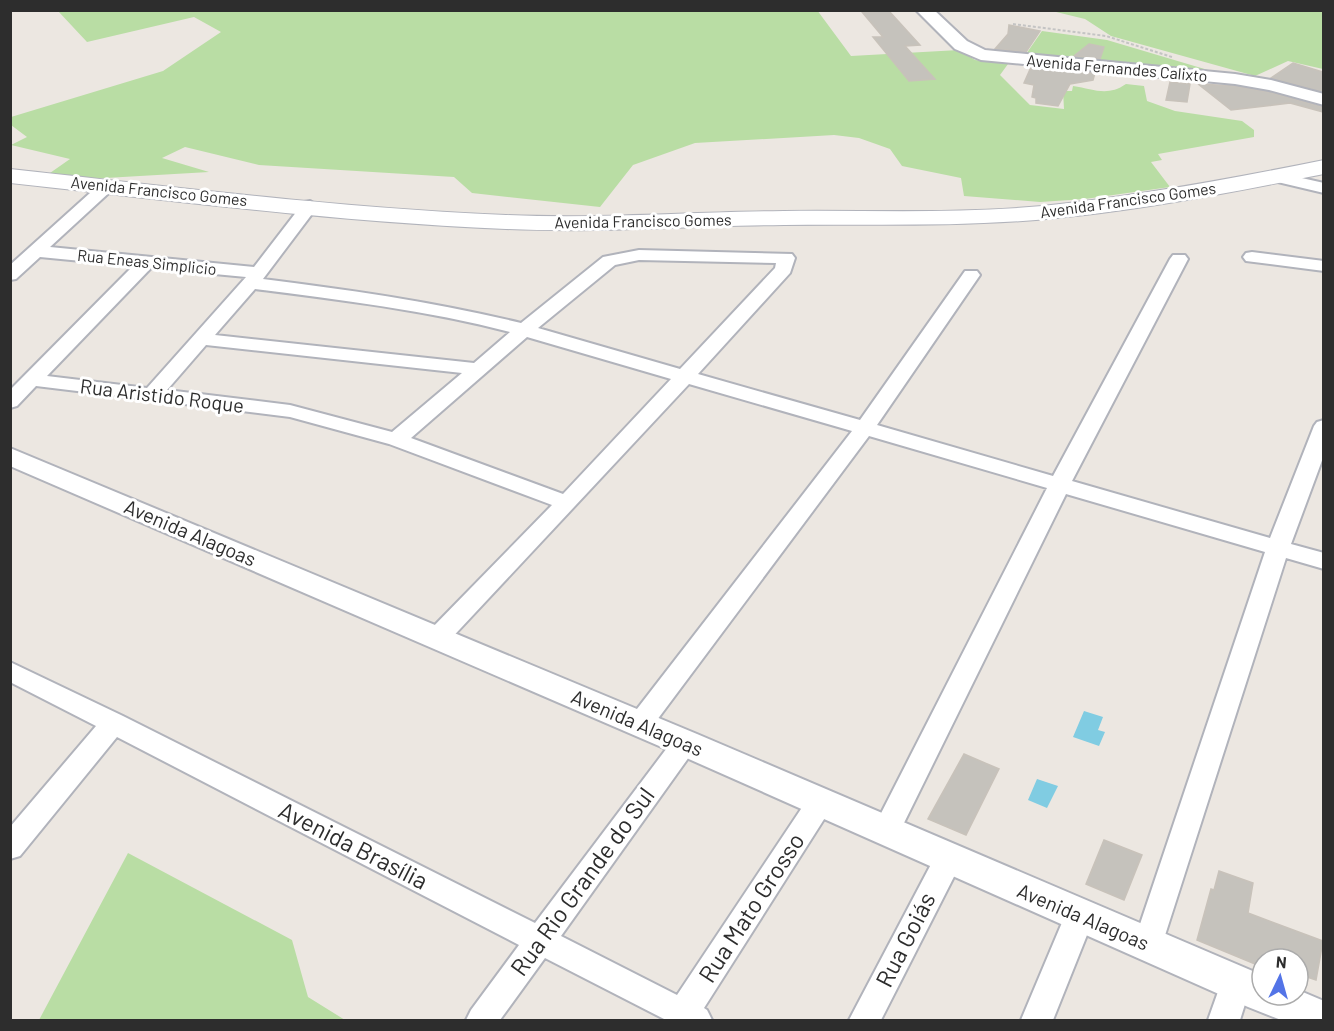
<svg xmlns="http://www.w3.org/2000/svg" width="1334" height="1031" viewBox="0 0 1334 1031" font-family="Barlow,sans-serif">
  <style>
    .green { fill: #b9dda4 }
    .water { fill: #80cce2 }
    .building { fill: #c5c2bc; stroke: #c8c2ba; stroke-width: 1.5 }
    .lines { fill: none; stroke-linecap: round; stroke-linejoin: round }
    .minor-casing { stroke: #b1b3bb; stroke-width: 4 }
    .tertiary-casing { stroke: #b1b3bb; stroke-width: 4 }
    .secondary-casing { stroke: #b1b3bb; stroke-width: 2 }
    .path { stroke: #c4c4c4; stroke-width: 2; stroke-dasharray: 3 2; stroke-linecap: butt }
    .minor { fill: #fff; fill-rule: evenodd }
    .tertiary { fill: #fff; fill-rule: evenodd }
    .secondary { fill: #fff; fill-rule: evenodd }
    .labels { text-anchor: middle; stroke-width: 6; stroke-linejoin: round; paint-order: stroke }
    .far-street-label { font-size: 16px; fill: #2d2d2d; stroke: #fff }
    .street-label { font-size: 20px; fill: #2d2d2d; stroke: #fff }
    .near-street-label { font-size: 24px; fill: #2d2d2d; stroke: #fff }
  </style>
  <rect width="100%" height="100%" fill="#ece7e1"/>
  <path class="green" d="M817,10L851,56L959,50L975,60L1008,64L1000,75L1030,105L1064,109L1063,91H1072L1073,86C1094,89 1107,97 1126,84L1144,86L1147,101L1175,111L1242,121L1254,130V137L1158,154L1162,160L1151,162L1170,187L1085,199L1040,202L964,196L961,178L902,166L890,149L859,138L834,135L695,143L633,165L600,207L472,193L454,177L259,165L185,147L162,158L209,172L88,179L50,173L70,159L11,145L27,137L11,125V117L163,71L221,32L194,17L87,42L58,11Z
    M1052,11H1323V69L1288,61L1255,76L1111,36L1085,19Z
    M1042,31L1107,40L1218,73L1024,57Z
    M128,853L292,940L308,997L345,1020H39Z"/>
  <path class="water" d="M1084,711L1103,717L1098,730L1105,732L1099,746L1073,737Z
    M1037,779L1058,786L1047,808L1028,800Z"/>
  <path class="building" d="M889,11L920,45L905,46L935,79L909,81L873,37H883L862,12Z
    M1009,25L1040,31L1026,52L995,49L1008,34Z
    M1089,44L1104,47L1100,59L1074,56Z
    M1293,63L1323,72V92L1271,78Z
    M1031,67L1057,71L1095,73L1093,80L1070,84L1058,106L1036,103V98L1032,97L1034,85L1024,83Z
    M1170,82L1190,84L1187,102L1166,100Z
    M1198,84L1235,86L1269,92L1323,107V112L1290,103L1231,110Z
    M964,754L999,769L966,835L928,819Z
    M1104,840L1142,855L1124,900L1086,884Z
    M1219,871L1253,883L1248,913L1323,941L1316,980L1298,974V959H1262V967L1197,940L1211,889L1214,890Z"/>
  <g class="lines">
    <g class="minor-casing">
      <path id="minor" d="M1275,172L1324,183V193L1269,180L1267,177Z
        M106,182L114,187L112,190L50,247L254,267L304,202L310,201L318,206L263,279C350,290 435,302 521,323L603,257L639,250L792,254L795,258L790,273L698,374L860,420L965,271H977L980,275L877,425L1053,476L1170,259L1173,255H1185L1188,259L1072,481L1270,538L1314,426L1317,422L1324,420V455L1291,544L1324,553V569L1286,558L1159,954L1148,958L1137,954L1133,945L1265,552L1066,494L900,831L896,839L886,842L876,839L872,831L1047,488L869,436L648,732L639,735L630,732L626,725L630,718L852,431L689,384L446,644L437,647L428,644L425,638L428,632L552,505L389,444L290,417L36,386L17,406L10,408V390L133,266L40,257L16,279L10,280V265L100,184ZM639,260L776,263L775,268L680,369L538,328L615,265ZM151,268L246,277L147,388L47,376ZM255,289C341,300 426,310 510,332L474,363L215,335ZM527,337L671,379L563,494L411,438ZM206,345L462,373L392,432L290,405L167,390Z
        M1252,252L1324,261V271L1246,261L1243,257L1246,253Z
        M10,662L123,716L535,923L676,736L685,733L694,736L698,743L694,750L561,936L677,995L811,794L821,791L831,794L835,802L704,1008L707,1010L712,1020H666L545,958L500,1020H466L471,1010L519,945L117,737L20,856L10,859V827L96,726L10,682Z
        M948,847L958,851L963,859L881,1020H849L938,851Z
        M1080,902L1091,906L1095,915L1053,1020H1021L1069,906Z
        M1236,968L1247,972L1252,982L1240,1020H1208L1225,972Z"/>
    </g>
    <g class="tertiary-casing">
      <path id="tertiary" d="M916,10H934L967,41L985,50L1235,74L1271,80L1324,94V105L1269,90L1235,84L981,60L955,49Z
        M10,448L697,734L1262,975V995H1298V990L1324,1001V1020H1281L1248,1007L673,752L10,466Z"/>
    </g>
    <g class="secondary-casing">
      <path id="secondary" d="M1324,160V174C1228,193 1133,212 1036,220C952,227 868,224 784,225C691,226 598,233 506,229C340,222 175,201 10,183V169C175,187 340,208 506,215C598,219 691,212 784,211C870,210 956,214 1042,206C1137,196 1230,179 1324,160Z"/>
    </g>
    <path class="path" d="M1013,24L1106,36L1172,57"/>
    <use href="#minor" class="minor"/>
    <use href="#tertiary" class="tertiary"/>
    <use href="#secondary" class="secondary"/>
  </g>
  <g class="labels">
    <g class="far-street-label">
      <text transform="translate(1117 68) rotate(5)" y="6">Avenida Fernandes Calixto</text>
      <text transform="translate(159 191) rotate(6)" y="6">Avenida Francisco Gomes</text>
      <text transform="translate(1128 200) rotate(-8)" y="6">Avenida Francisco Gomes</text>
      <text transform="translate(643 221) rotate(-1)" y="6">Avenida Francisco Gomes</text>
      <text transform="translate(147 262) rotate(6)" y="6">Rua Eneas Simplicio</text>
    </g>
    <g class="street-label">
      <text transform="translate(162 396) rotate(7)" y="7">Rua Aristido Roque</text>
      <text transform="translate(190 533) rotate(23)" y="7">Avenida Alagoas</text>
      <text transform="translate(637 723) rotate(23)" y="7">Avenida Alagoas</text>
      <text transform="translate(1083 917) rotate(23)" y="7">Avenida Alagoas</text>
    </g>
    <g class="near-street-label">
      <text transform="translate(353 846) rotate(27)" y="8">Avenida Brasília</text>
      <text transform="translate(583 882) rotate(-54)" y="8">Rua Rio Grande do Sul</text>
      <text transform="translate(752 908) rotate(-57)" y="8">Rua Mato Grosso</text>
      <text transform="translate(906 940) rotate(-63)" y="8">Rua Goiás</text>
    </g>
  </g>
  <rect width="1334" height="1031" fill="none" stroke="#2d2d2d" stroke-width="24"/>
  <g transform="translate(1280 977) rotate(5)"><circle r="28" fill="#ffffff" stroke="#ababab" stroke-width="1.5"/>
  <path d="M0-4.5L10 22L0 15L-10 22Z" fill="#5374e7"/>
  <text y="-9" font-size="16" font-weight="bold" text-anchor="middle" fill="#2d2d2d">N</text>
  </g>
</svg>
